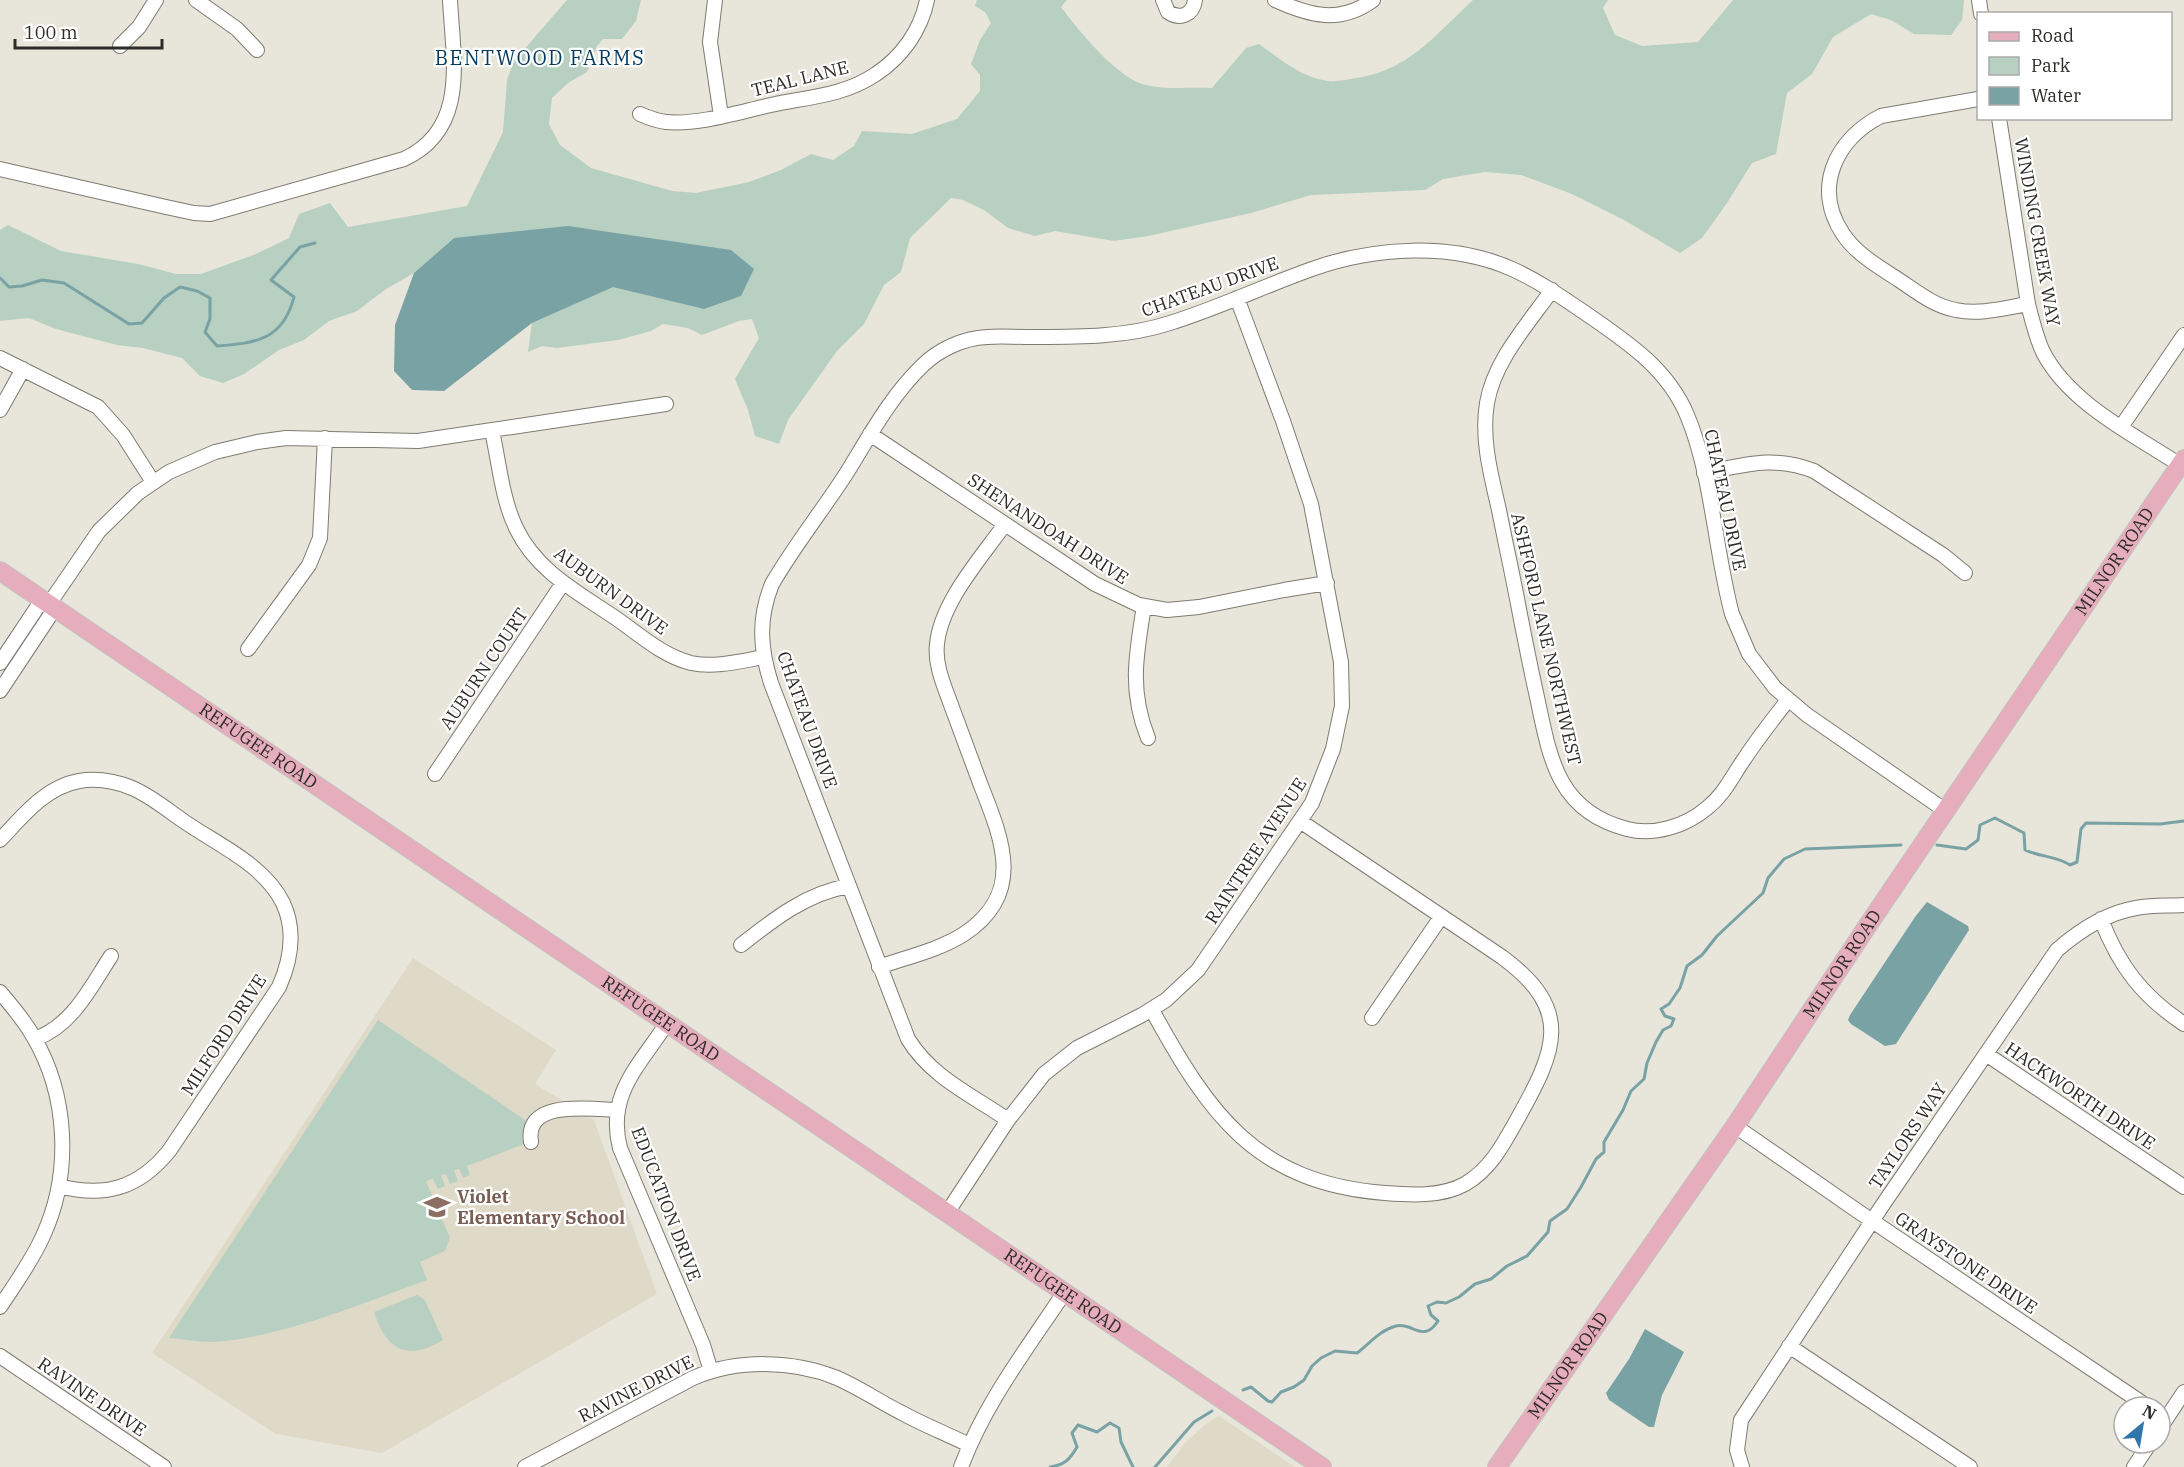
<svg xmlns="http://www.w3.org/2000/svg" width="2184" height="1467" viewBox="0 0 2184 1467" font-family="'IBM Plex Serif',serif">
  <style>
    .built { fill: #dfdac8 }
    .green { fill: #b7d0c1 }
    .water { fill: #79a2a5 }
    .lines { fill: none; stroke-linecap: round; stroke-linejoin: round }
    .stream { stroke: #79a2a5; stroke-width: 3 }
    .minor-casing { stroke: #7e7b71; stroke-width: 16 }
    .major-casing { stroke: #c4c4c3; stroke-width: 20 }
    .minor { stroke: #fff; stroke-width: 14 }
    .major { stroke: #e6adbc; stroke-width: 18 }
    .labels { text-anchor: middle; stroke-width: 4.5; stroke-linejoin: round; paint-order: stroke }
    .street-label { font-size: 18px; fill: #2d2c28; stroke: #fff }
    .education-label { font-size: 18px; font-weight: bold; fill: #785e54; stroke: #fff; text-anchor: start }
    .neighbourhood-label { font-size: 20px; letter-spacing: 1.5px; fill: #063b5e; stroke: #fff }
  </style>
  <rect width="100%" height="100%" fill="#e8e5da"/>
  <path class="built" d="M413,958L556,1050L535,1084L594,1120L657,1294L382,1453L276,1434L152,1353Z
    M1219,1416L1295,1467H1167L1186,1442L1206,1424Z"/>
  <path class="green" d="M567,0H641L636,21L622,39H603L597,46L587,72L568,83L552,98L549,124L560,145L591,168L672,191L696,193L749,182L781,170L811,154L833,160L854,146L862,131L912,134L957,119L980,91V75L971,64L980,40L991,23L985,12L975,6L977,0H1067L1061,7C1078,30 1119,80 1146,85C1166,90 1192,87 1212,88L1246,48L1259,44C1280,59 1302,78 1328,81C1335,82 1344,80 1351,79C1408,72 1434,36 1473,0H1608L1603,8L1615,35L1642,46L1698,42L1733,0H1964L1962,20L1951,35L1914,34L1891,20L1871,14L1833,37L1812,74L1787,93L1776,154L1752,163L1727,203L1702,238L1680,253L1624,220L1572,194L1521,175L1485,172L1443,179L1425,190L1311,195L1251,213L1148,236L1114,241L1055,231L1035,236L1008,228L984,210L963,200L951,198L910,238L901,272L884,285L864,324L837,351L788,420L779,444L755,436L748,410L735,379L759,338L752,319L739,321L702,335L688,328L663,324L651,331L618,340L557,348L542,346L528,352L532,323L613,286L704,309L454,238L414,273L386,289L357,311L329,321L304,340L279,350L244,374L223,383L200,376L182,358L143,348L117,345L56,329L29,318L0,321V230L8,225L61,251L138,264L176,274H201L256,254L289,238L299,214L330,203L348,227L467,206L503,132L507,80L514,61Z
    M378,1020L525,1120L524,1144L467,1166L470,1175L463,1178L459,1169L454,1170L458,1181L450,1184L446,1174L441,1175L445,1186L438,1189L433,1179L426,1181L450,1238L445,1251L420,1262L427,1280C360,1304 281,1338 211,1342C197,1342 183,1339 169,1338Z
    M417,1295L425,1300L443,1340C408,1362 386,1350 374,1312Z"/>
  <path class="water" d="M568,226L731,250L754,269L741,296L704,309L613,287L532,323L444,391L412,390L394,371L395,325L414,273L454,238Z
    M1927,902L1968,926L1969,930L1896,1044L1885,1046L1851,1024L1848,1020L1850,1015L1915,917Z
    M1645,1329L1684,1352L1662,1395L1654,1427H1649L1609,1400L1606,1393L1629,1359Z"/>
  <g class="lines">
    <path class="stream" d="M0,278L9,287L22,286L42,280L64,283L129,324L142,323L164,298L180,287L197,291L210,298V319L205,332L217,346C256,343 283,340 294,297L271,280L300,247L315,243
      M1937,845L1966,849L1978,840L1980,825L1995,818L2024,833L2025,850C2040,857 2057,856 2070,865L2077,862L2081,829L2086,823L2160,824L2184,821
      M1243,1390L1251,1387L1268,1401L1272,1402L1281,1392L1294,1387L1304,1380L1312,1366L1321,1358L1335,1351L1357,1353C1369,1344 1380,1330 1396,1326C1413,1322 1423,1344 1438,1321L1431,1315L1428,1306L1437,1302L1446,1303L1459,1297L1475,1284L1491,1279L1507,1266L1527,1256L1548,1232L1550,1221L1567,1209L1581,1187L1596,1159L1604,1152V1142L1623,1110L1631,1091L1644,1079L1647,1063L1656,1042L1663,1030L1671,1026L1674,1019L1665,1016L1661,1009L1669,1004L1680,988L1687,966L1702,955L1717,936L1763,893L1768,878L1784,859L1805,849L1901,845
      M1050,1467C1065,1465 1070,1459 1077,1447L1072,1433L1078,1425L1097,1432L1110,1423L1119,1428L1121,1442L1133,1467
      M1155,1467L1194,1422L1212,1411"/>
    <g class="minor-casing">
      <path id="minor" d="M196,0L237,29L257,50
        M715,0L710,42L721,116
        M1163,0L1168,12C1180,20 1193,15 1195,0
        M1275,0C1310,16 1340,24 1373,0
        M1979,0L1981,14
        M120,46L139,27L156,0
        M1978,99L1881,116C1836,139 1812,188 1843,234C1856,254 1879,267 1899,280C1917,292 1934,306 1956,310C1980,315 2004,308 2028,304
        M640,114C649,118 657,121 666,122C699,125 739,112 771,105C807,97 844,96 876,74C902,57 921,30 927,0
        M1999,118L2028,304C2032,320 2036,337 2043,352C2069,403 2133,434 2180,465
        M0,169L166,207L194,213L210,214L404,159C469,129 453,59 450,0
        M1552,290C1528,324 1494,361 1487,403C1481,439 1491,475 1499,510C1505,541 1512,572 1518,604C1524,635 1530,666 1537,697C1550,758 1557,811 1627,829C1654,836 1686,826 1707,808C1725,794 1732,776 1745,758C1758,738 1773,719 1788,700
        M0,358L98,407L123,435L153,482
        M0,410L23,369
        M2121,427L2184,335
        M492,431C499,462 502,499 516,528C537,572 579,593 617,619C640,635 663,656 691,663C715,668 741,661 764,657
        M870,434L1095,584L1139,605L1167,610L1199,607L1284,590L1327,583
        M1704,473C1745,465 1773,455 1814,471L1943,555L1965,573
        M49,604L99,531L138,493L169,472L215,452L257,442L286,438L418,441L666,404
        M1144,606C1136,655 1129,691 1148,738
        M248,649L309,565L320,538L325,438
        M0,663L42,600
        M0,691L55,608
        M435,774L563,583
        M0,840C22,817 45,787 79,781C97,778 115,781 132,788C151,796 166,809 182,820C216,844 264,864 283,903C296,931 291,960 279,987L169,1151C139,1188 105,1198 59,1186
        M2101,919C2119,966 2142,996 2184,1024
        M741,945C774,919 807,893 849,886
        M879,967C907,957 939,950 964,934C1026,893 1002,839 980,783C969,754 958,724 947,694C941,678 935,661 937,644C941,602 981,558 1005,524
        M0,992C12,1006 24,1020 33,1036C68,1095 72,1173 43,1236C32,1261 15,1284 0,1307
        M1152,1010C1209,1114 1256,1183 1385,1193C1410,1195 1442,1197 1465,1184C1491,1169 1504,1143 1518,1118C1556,1050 1574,1010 1502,957L1300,821
        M1372,1018L1441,917
        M667,1023C640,1065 606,1094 620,1148L703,1345L711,1371
        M35,1039C73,1025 90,988 111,956
        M1986,1054L2184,1187
        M1008,1120C972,1095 931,1077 908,1039L771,683C760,648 758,619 772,584C794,546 822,511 846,474C869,437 890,397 922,366C938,350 963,338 987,337C1000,336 1013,337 1026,337C1074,337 1124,338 1170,323C1218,308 1264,286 1312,269C1374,247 1451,242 1512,269C1541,282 1566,300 1591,317C1630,344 1668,370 1687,415C1712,474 1715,551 1732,614L1749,654L1775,688L1807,715L1946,811
        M1735,1126L1859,1212L2148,1407
        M531,1142C524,1099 590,1109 617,1110
        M947,1213L1008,1120L1044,1074L1077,1048L1142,1015L1166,1000L1198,970L1312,803L1333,749L1342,706L1341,662L1311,504L1283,421L1237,298
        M1789,1346L1970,1467
        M0,1356L164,1467
        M2160,1428L2184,1392
        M525,1467L693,1378C737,1359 793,1360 837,1378C860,1388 880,1402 902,1413C924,1425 947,1434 969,1445
        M961,1467C985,1403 1026,1350 1064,1293
        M1742,1467L1737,1450L1741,1420L1882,1206L2057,950C2080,930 2106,913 2136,908C2152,905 2168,906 2184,905
        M2134,1467L2150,1443"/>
    </g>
    <g class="major-casing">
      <g id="major">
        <path id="s1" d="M0,571L1322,1467"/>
        <path id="s2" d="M1497,1467L1735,1126L1868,925L2184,459"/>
      </g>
    </g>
    <use href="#minor" class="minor"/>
    <use href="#major" class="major"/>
  </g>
  <defs>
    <g id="school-bare" transform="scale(2.07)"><path d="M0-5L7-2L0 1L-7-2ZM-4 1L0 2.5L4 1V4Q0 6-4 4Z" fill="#8d6e63" stroke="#fff" stroke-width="2.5" paint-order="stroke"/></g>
  </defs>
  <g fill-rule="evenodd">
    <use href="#school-bare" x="437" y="1207"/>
  </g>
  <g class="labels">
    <g class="street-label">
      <text transform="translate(800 79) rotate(-14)" y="6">TEAL LANE</text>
      <text transform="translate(2037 232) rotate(80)" y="6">WINDING CREEK WAY</text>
      <text transform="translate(1210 287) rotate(-20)" y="6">CHATEAU DRIVE</text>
      <text transform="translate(1725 500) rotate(78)" y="6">CHATEAU DRIVE</text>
      <text transform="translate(1048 529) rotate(33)" y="6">SHENANDOAH DRIVE</text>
      <text dy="6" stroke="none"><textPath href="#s2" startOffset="1096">MILNOR ROAD</textPath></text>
      <text transform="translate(611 591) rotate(36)" y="6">AUBURN DRIVE</text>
      <text transform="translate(1546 639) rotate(77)" y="6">ASHFORD LANE NORTHWEST</text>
      <text transform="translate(484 669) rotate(-56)" y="6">AUBURN COURT</text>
      <text transform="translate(807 720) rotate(70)" y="6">CHATEAU DRIVE</text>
      <text dy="6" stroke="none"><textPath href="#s1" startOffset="312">REFUGEE ROAD</textPath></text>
      <text transform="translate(1256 851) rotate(-57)" y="6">RAINTREE AVENUE</text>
      <text dy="6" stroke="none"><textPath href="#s2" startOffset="610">MILNOR ROAD</textPath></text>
      <text dy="6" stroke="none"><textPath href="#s1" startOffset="798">REFUGEE ROAD</textPath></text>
      <text transform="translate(224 1035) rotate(-57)" y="6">MILFORD DRIVE</text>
      <text transform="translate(2080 1096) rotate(34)" y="6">HACKWORTH DRIVE</text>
      <text transform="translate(1908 1136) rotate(-56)" y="6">TAYLORS WAY</text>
      <text transform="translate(666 1204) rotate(69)" y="6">EDUCATION DRIVE</text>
      <text transform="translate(1966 1263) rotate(34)" y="6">GRAYSTONE DRIVE</text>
      <text dy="6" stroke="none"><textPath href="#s1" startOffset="1284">REFUGEE ROAD</textPath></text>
      <text dy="6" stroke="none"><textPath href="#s2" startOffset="124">MILNOR ROAD</textPath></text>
      <text transform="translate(636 1389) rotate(-27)" y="6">RAVINE DRIVE</text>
      <text transform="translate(92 1397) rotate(34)" y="6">RAVINE DRIVE</text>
    </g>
    <g class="education-label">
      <text x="457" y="1203">Violet<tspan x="457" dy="21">Elementary School</tspan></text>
    </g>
    <g class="neighbourhood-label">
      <text x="540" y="65">BENTWOOD FARMS</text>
    </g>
  </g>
  <rect x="1977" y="12" width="195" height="108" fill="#ffffff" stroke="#ababa9" stroke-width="1.5"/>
  <rect x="1989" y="32" width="30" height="9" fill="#e6adbc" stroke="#ababa9" stroke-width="1.5"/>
  <text x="2031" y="42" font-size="18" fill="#2d2c28">Road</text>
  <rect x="1989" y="57" width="30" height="18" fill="#b7d0c1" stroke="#ababa9" stroke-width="1.5"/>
  <text x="2031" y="72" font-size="18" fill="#2d2c28">Park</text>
  <rect x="1989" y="87" width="30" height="18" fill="#79a2a5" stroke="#ababa9" stroke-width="1.5"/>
  <text x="2031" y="102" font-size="18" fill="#2d2c28">Water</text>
  <g transform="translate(2142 1425) rotate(30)"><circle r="28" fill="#ffffff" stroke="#ababa9" stroke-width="1.5"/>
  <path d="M0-4.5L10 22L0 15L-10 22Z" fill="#3177ac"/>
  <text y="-9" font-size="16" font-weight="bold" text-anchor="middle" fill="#2d2c28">N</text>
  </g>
  <path d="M15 39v9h147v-9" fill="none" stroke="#2d2c28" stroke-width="3"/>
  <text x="24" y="39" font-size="18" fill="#2d2c28" stroke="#ffffff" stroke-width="4.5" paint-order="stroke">100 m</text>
</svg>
